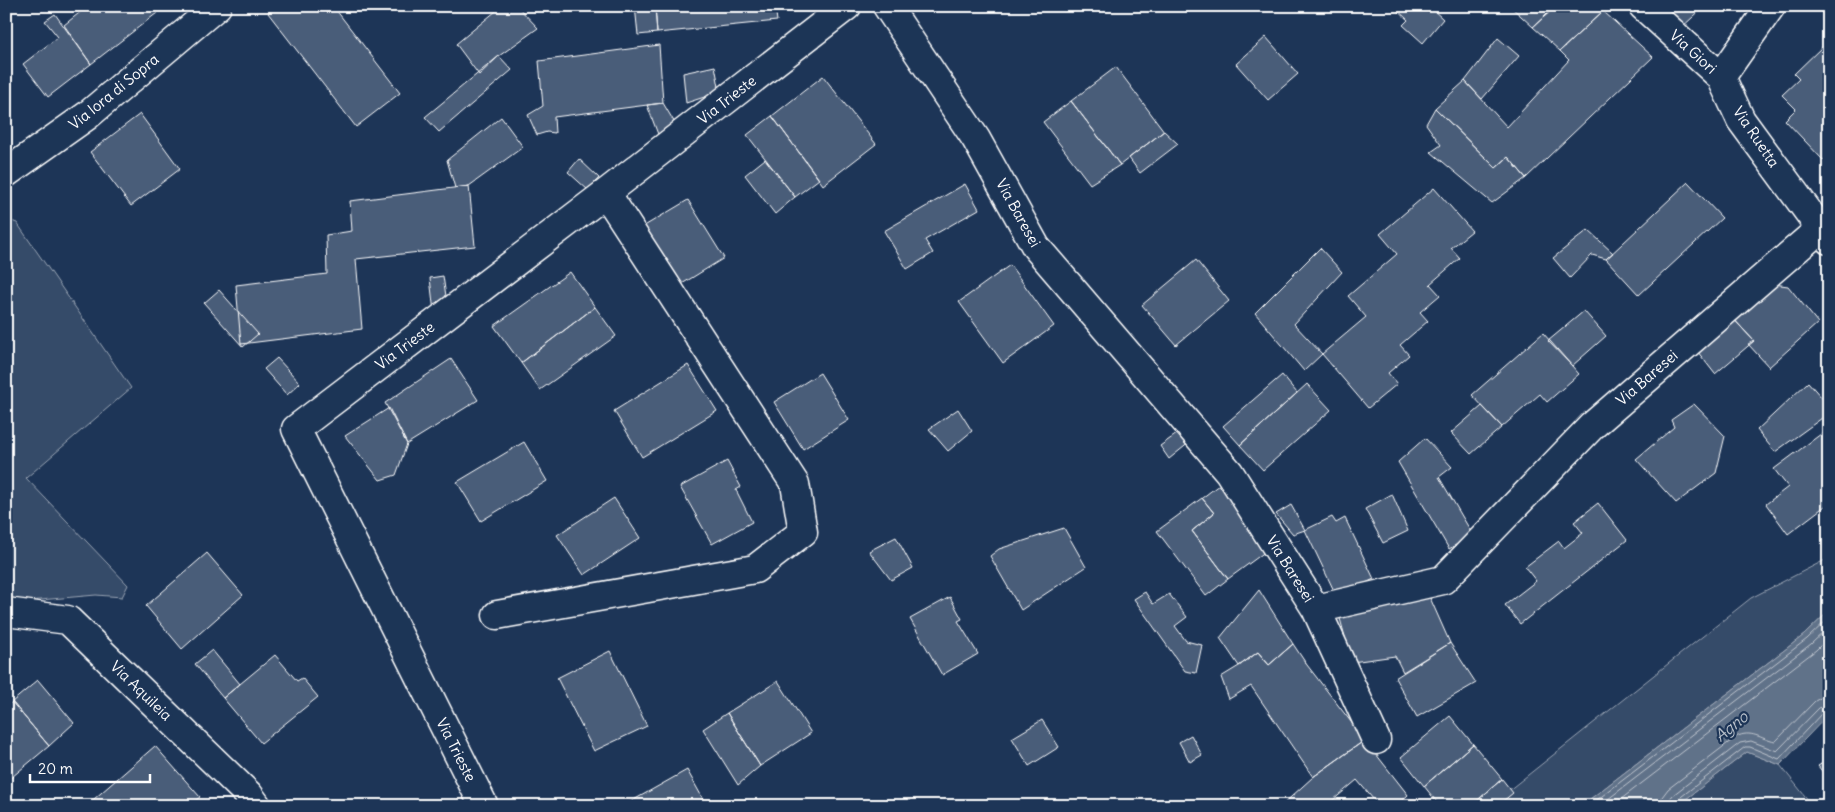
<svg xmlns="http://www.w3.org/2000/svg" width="1835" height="812" viewBox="0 0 1835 812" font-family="Delius,sans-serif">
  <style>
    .green { fill: #364b69; stroke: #9aa5b4 }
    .water { fill: #617289; stroke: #a0aab8 }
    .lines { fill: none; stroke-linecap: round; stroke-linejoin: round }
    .shore { stroke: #c0c7d0; stroke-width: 1 }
    .building { fill: #4a5d79; stroke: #fff }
    .minor-casing { stroke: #fff; stroke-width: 31 }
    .minor { stroke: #1d3557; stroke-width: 28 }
    .labels { text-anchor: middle; stroke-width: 4.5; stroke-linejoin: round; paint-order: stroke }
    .street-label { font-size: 15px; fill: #fff; stroke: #1d3557 }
    .water-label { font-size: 16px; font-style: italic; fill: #b8c0ca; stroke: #1d3557 }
  </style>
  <rect width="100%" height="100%" fill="#1d3557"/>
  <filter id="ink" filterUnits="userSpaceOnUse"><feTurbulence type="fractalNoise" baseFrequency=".02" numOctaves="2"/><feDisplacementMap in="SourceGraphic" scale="10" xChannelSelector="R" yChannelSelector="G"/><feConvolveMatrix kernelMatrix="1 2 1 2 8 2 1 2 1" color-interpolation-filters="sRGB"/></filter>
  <g filter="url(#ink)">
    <path class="green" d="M6,219L17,223L131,388L26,478L128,585L122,597L96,595L6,603Z
      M1829,558V611L1804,635L1581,806H1489L1751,598Z
      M1747,752L1780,765L1813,806H1677Z"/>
    <path class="water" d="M1829,611V714L1780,765L1747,752L1677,806H1581L1804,635Z"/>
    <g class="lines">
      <path class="shore" d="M1589,806L1807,639L1829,618
        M1599,806L1811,644L1829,627
        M1612,806L1816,650L1829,637
        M1661,806L1662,797L1668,789L1736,737C1751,729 1761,739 1775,742L1815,701L1822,697H1829
        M1668,806L1669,800L1673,795L1740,743L1751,741L1777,751L1819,708L1829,704
        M1675,806L1677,800L1745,747H1750L1779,759L1823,712L1829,711"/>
    </g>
    <path class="building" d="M88,6H152L157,13L91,64L64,25Z
      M277,6H333L400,93L356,127L268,13Z
      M502,6H517L538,28L499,56L479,75L456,44Z
      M635,6H655L657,33L638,35Z
      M655,6H775L777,21L657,33Z
      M1393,6H1434L1432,9L1443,19L1423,43L1403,25L1408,20Z
      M1510,6H1556L1533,27Z
      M1556,6H1597L1603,11L1560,51L1533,27Z
      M1662,6H1705L1681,28Z
      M1603,11L1653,57L1526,178L1508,157L1496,168L1435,108L1465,81L1507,127L1569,60L1560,51Z
      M55,14L91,64L48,97L23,64L58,37L45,21Z
      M1266,37L1298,74L1268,100L1236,64Z
      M1498,38L1519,56L1482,99L1465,81Z
      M659,45L663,103L554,117L555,133L547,132L537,135L528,115L543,106L539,61Z
      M1823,46L1829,53V155L1823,160L1785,120L1796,109L1782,95L1799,79L1794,74Z
      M499,56L512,70L439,132L425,117Z
      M715,66L720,92L686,103L683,73Z
      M1116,67L1164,131L1120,165L1071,101Z
      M823,76L876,144L823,185L772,116Z
      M1071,101L1120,165L1090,184L1043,122Z
      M663,103L676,125L659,137L647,105Z
      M1435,108L1496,168L1508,157L1526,178L1492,203L1431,152L1441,145L1426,124Z
      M140,114L180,169L131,206L90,152Z
      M772,116L819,179L795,197L747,135Z
      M501,117L523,147L469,186L455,188L447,160Z
      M1164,131L1178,144L1140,173L1129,158Z
      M579,159L599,178L588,190L568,172Z
      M765,159L795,197L775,214L745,175Z
      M1688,182L1722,218L1639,295L1606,259Z
      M965,184L979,209L925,240L933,253L907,269L884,231Z
      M469,186L475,246L356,259L362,329L241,344L236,285L327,274L326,235L352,231L350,201Z
      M1434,188L1472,231L1451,248L1460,258L1430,284L1440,295L1420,312L1428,321L1400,345L1409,355L1388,373L1397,384L1368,408L1322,354L1366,317L1348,296L1397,254L1380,234Z
      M688,200L724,258L677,287L641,228Z
      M1588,230L1613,253L1606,259L1592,255L1570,278L1553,258Z
      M1320,248L1342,272L1294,324L1322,354L1304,371L1255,313Z
      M1196,260L1229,301L1176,345L1142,305Z
      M1010,265L1054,326L1003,363L959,302Z
      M570,272L595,307L521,363L494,326Z
      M443,276L448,310L434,312L430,278Z
      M1766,283L1788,286L1818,323L1769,367L1748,344L1754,341L1730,315Z
      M219,290L258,334L243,347L204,303Z
      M595,307L616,336L540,390L521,363Z
      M1584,311L1606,336L1572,366L1548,341Z
      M1730,315L1754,341L1715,374L1694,347Z
      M1543,333L1579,374L1547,402L1540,394L1502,427L1472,395Z
      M277,358L300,383L287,395L264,369Z
      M451,359L478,400L407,444L385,403Z
      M688,365L717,411L642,457L614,411Z
      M820,373L849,420L803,449L774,402Z
      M1282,375L1297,393L1240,445L1223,426Z
      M1808,382L1829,406V413L1775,452L1757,430Z
      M1307,384L1331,410L1263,470L1240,445Z
      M1694,404L1725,436L1716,473L1676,503L1636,459L1674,427L1671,420Z
      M1482,406L1502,427L1471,454L1451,433Z
      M389,408L407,444L396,475L380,480L345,436Z
      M958,409L972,431L948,451L929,429Z
      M1829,428V503L1788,534L1766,504L1788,487L1774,469Z
      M1181,431L1190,442L1169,459L1160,446Z
      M1425,438L1452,467L1439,477L1473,535L1449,549L1398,462Z
      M524,442L547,481L481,521L457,482Z
      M727,461L741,487L736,490L752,522L712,544L680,487Z
      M1224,481L1273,546L1228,579L1192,531L1214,513L1202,498Z
      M1392,494L1408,531L1383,543L1365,509Z
      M614,498L640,538L584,575L557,535Z
      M1202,498L1214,513L1192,531L1228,579L1206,596L1157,531Z
      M1598,503L1627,540L1520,624L1505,605L1536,581L1525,567L1559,541L1564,548L1583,533L1574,522Z
      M1291,505L1305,530L1293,534L1276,514Z
      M1332,517L1336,523L1345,518L1374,579L1337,597L1305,530Z
      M1064,528L1086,567L1021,610L990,556L999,549Z
      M896,537L913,568L891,580L869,551Z
      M207,553L243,595L182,649L146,606Z
      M1259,590L1293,644L1269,665L1258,652L1239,666L1220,638Z
      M1427,591L1450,643L1403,672L1395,656L1352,662L1339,615Z
      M1145,592L1153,604L1169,594L1187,617L1175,626L1186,641L1202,645L1196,673L1185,671L1134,599Z
      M950,597L962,619L958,621L978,654L942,675L910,619Z
      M1450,643L1476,683L1417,717L1395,678Z
      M1293,644L1307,665L1365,740L1313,777L1251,686L1229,699L1221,677L1239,666L1258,652L1269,665Z
      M212,650L240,684L223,698L195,664Z
      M610,651L647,726L594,751L557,678Z
      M275,655L297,681L302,678L318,697L261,743L223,698Z
      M38,680L74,723L49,746L12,702Z
      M778,681L811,733L760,766L727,713Z
      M12,702L49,746L6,782V707Z
      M727,713L760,766L738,785L703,729Z
      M1450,716L1473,744L1424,786L1401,757Z
      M1042,720L1059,747L1029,766L1012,738Z
      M1191,735L1202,755L1190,762L1179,742Z
      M1365,740L1408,795L1396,806H1379L1357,780L1326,806H1281L1313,777Z
      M1473,744L1502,779L1471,806H1440L1424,786Z
      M155,746L200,797L189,806H86Z
      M1829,759V780L1818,766Z
      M687,770L707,806H623Z
      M1502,779L1513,793L1497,806H1471Z
      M910,800L913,806H899Z"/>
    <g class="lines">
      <g class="minor-casing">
        <path id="minor" d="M887,6L976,139L1036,247L1229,472L1316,609L1443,580L1592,426L1829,221
          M1643,6L1721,77L1741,120L1829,240
          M1721,77L1771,6
          M6,173L88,115L217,6
          M1316,609L1376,740
          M6,612L68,620L249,795L257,806
          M497,615L755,569L803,532L795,484L606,193
          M484,806L296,429L606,193L847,6"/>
      </g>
      <use href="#minor" class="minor"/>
    </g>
  </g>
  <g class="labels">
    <g class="street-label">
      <text transform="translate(1693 52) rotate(42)" y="5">Via Giori</text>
      <text transform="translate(114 92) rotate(-39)" y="5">Via lora di Sopra</text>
      <text transform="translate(727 100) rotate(-38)" y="5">Via Trieste</text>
      <text transform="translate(1756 137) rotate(56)" y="5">Via Ruetta</text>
      <text transform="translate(1018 213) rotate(61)" y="5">Via Baresei</text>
      <text transform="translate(405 346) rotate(-37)" y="5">Via Trieste</text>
      <text transform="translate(1647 378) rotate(-41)" y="5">Via Baresei</text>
      <text transform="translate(1290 569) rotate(58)" y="5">Via Baresei</text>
      <text transform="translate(141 691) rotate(44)" y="5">Via Aquileia</text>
      <text transform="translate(456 750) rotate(63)" y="5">Via Trieste</text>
    </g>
    <g class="water-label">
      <text transform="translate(1731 726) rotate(-39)" y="6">Agno</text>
    </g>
  </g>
  <rect width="1835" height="812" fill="none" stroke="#1d3557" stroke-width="25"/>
  <rect x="12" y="12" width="1810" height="787" fill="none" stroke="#fff" stroke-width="2" filter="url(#ink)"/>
  <path d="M30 774v8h120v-8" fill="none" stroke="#ffffff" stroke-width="2.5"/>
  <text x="38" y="774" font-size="15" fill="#ffffff" stroke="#1d3557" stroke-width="4" paint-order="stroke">20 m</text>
</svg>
